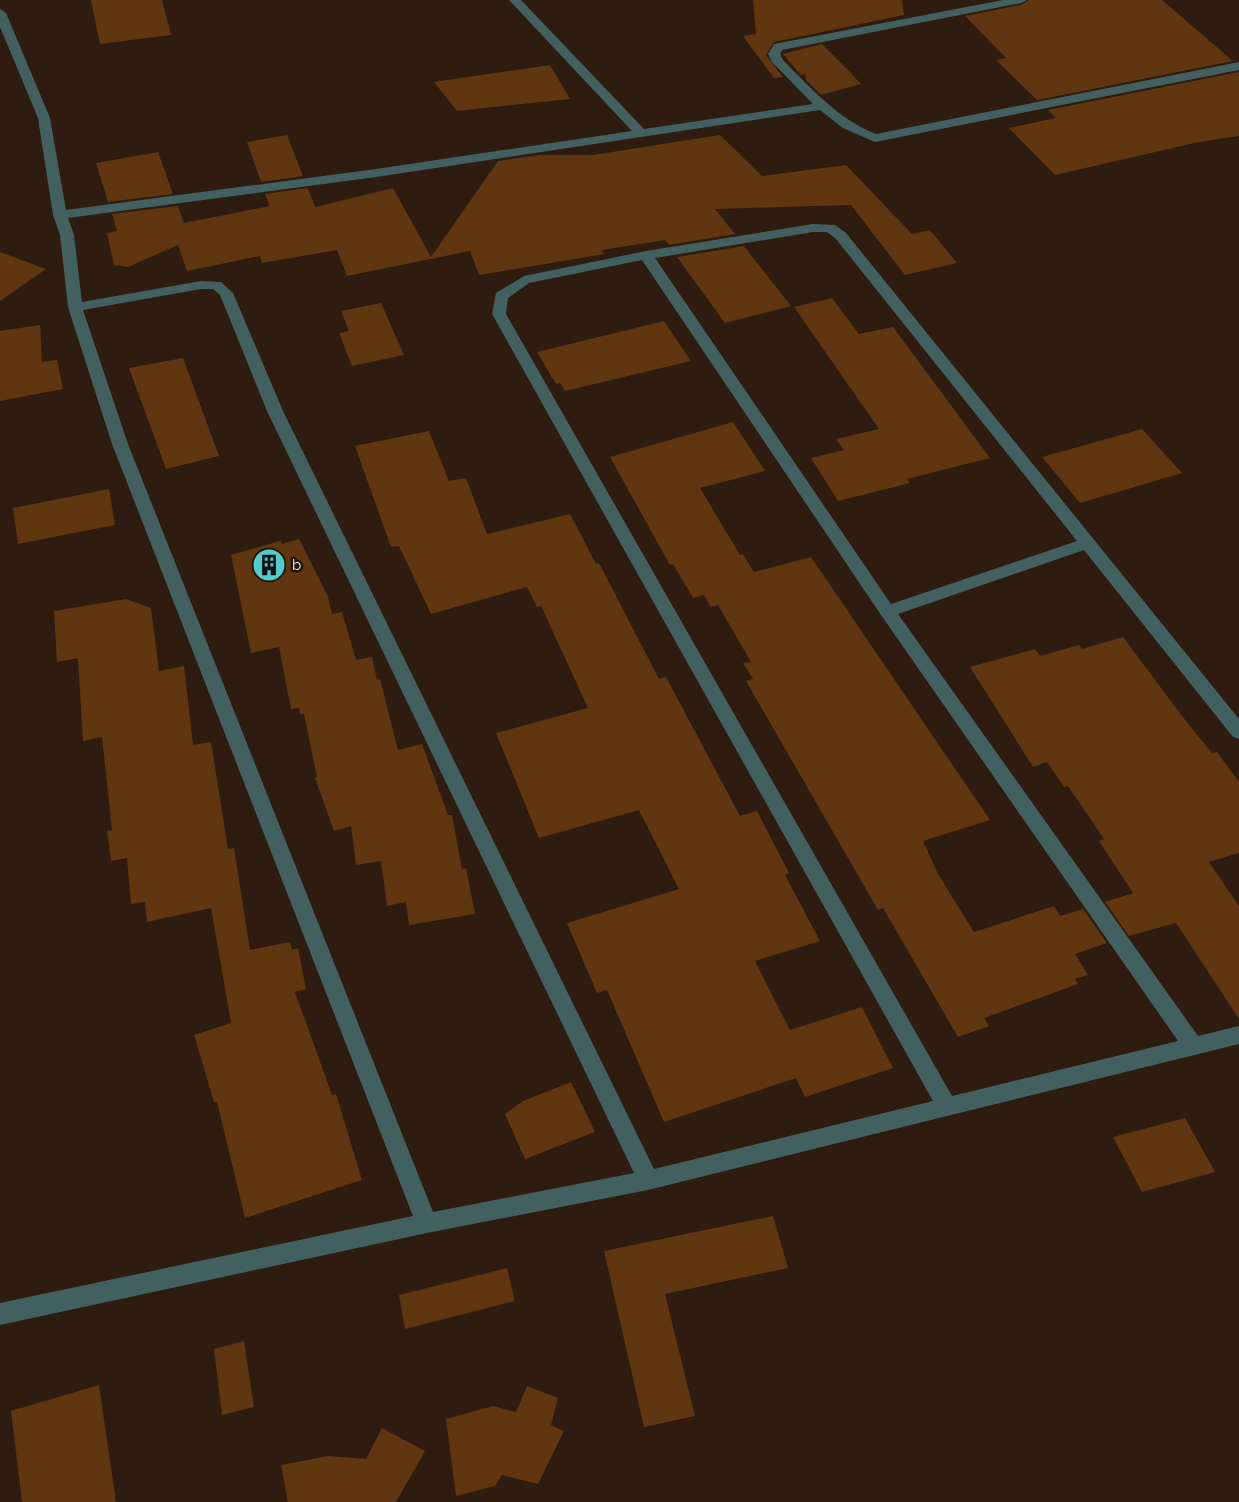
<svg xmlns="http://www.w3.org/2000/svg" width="1239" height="1502" viewBox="0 0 1239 1502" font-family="Raleway,sans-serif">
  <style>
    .building { fill: #5f360f }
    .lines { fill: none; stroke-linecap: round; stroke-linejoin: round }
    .street { fill: #436061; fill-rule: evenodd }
    .labels { text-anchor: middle; stroke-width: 5; stroke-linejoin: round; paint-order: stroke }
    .poi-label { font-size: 15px; fill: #f7ece3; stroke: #231306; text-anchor: start }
  </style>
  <rect width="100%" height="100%" fill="#2d1c0f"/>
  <path class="building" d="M91,0H162L171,35L100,44Z
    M753,0H902L904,15L774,42L766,55L783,77L774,78L743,36L756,34Z
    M1029,0H1162L1233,61L1037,100L996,60L1006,58L965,16L1021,5Z
    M822,44L848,70L861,84L821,95L806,80L805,74L801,75L783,54Z
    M550,65L570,99L457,111L434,82Z
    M1239,72V136L1199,142L1055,175L1009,128L1056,118L1048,110Z
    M287,135L303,176L261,182L247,142Z
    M720,135L762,176L846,165L912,234L930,230L957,263L905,275L851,205L715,209L735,234L669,245L665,240L602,250L604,254L479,275L470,251L347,276L337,250L262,263L260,256L187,271L178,245L128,267L114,265L107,233L117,231L112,214L178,206L184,223L270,206L265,194L308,188L315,207L393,188L431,257L498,161L539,155H593Z
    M158,152L173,194L108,202L96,163Z
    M744,246L791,306L725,323L677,257Z
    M0,252L46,269L0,301Z
    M832,298L859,334L893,327L990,458L907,479L910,483L838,501L811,458L844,450L836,439L879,429L794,307Z
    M381,303L404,355L352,366L339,333L349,331L341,311Z
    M664,321L691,361L565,391L560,383L556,384L537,352Z
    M40,325L42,362L57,360L63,389L0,401V331Z
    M183,358L219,456L166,469L129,368Z
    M733,422L765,471L700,488L740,555L743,554L754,572L811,557L990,820L923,841L938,874L974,932L1054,906L1060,916L1083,909L1107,943L1075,954L1088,975L1075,979L1078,984L984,1018L989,1026L958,1037L883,908L878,910L746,681L753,679L743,663L751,662L718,605L711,607L704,595L693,598L673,564L670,565L610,457Z
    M1142,429L1182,473L1080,503L1042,457Z
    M429,431L449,481L466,478L487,534L570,514L596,564L599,563L659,679L666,677L740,816L757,811L789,873L785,875L820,941L755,961L790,1030L862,1007L893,1068L805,1097L796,1078L664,1122L607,990L597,993L567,923L679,889L639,810L539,838L496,733L588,708L541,606L537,607L527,587L431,614L399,546L391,547L355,446Z
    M109,489L115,525L18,544L13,508Z
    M299,539L328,597L332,614L342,612L356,660L372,657L377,680L380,679L398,750L422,744L448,815H452L462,869L466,868L475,914L409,925L406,902L387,906L381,861L356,865L351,826L334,831L315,778L317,777L304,714H300L299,708L291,709L279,647L251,653L231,555L280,541L282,544Z
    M126,599L151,608L159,671L184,666L193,745L211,742L228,849L234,848L250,950L290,942L292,950L298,948L306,989L295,992L332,1095L336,1094L362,1180L245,1218L217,1102H214L194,1035L231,1023L211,908L147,922L145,902L131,904L127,858L111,861L107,831L112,830L102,737L83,741L78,658L57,662L54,611Z
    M1123,637L1182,716L1212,753L1217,752L1239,782V853L1209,862L1239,906V1019L1176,923L1129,936L1105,902L1133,893L1099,841L1104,839L1068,786L1064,787L1047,762L1033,767L970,667L1035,649L1040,656L1079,645L1082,649Z
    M571,1082L595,1132L525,1159L505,1114L523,1101Z
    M1185,1118L1215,1172L1142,1192L1113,1137Z
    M773,1216L788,1268L665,1294L695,1416L644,1427L604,1251Z
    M507,1268L515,1301L405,1329L399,1295Z
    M244,1341L254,1407L222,1415L214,1349Z
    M99,1385L116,1502H22L11,1411Z
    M527,1386L558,1398L551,1425L564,1431L538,1484L502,1475L495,1486L456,1496L446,1419L493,1406L516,1412Z
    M382,1428L425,1451L396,1502H288L281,1465L328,1456L366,1459Z"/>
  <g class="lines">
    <path class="street" d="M509,0H521L644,129L813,104L772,62L768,54L774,44L1003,0H1027L1021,3L782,50L780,54L783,60C812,89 838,119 876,134L1239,62V70L875,142L843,128L820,110L376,177L68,218L74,235L82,302L201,281L221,282L233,293L283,411L654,1169L933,1101L492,314L496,293L524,276L646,251L813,224L835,225L846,233L1239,719V739L1233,737L1084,550L898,614L1198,1036L1239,1026V1044L648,1190L427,1233L0,1325V1303L413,1216L112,444L68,307L60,235L53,215L38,118L0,27V9L6,13L50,118L66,210L376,169L632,131ZM813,232H827L836,239L1077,541L891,604L655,258ZM642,260L881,615L1178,1041L952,1096L506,314L508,298L529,283ZM201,289H213L220,295L267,411L634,1173L433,1212L128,444L83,310Z"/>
  </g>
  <defs>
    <g id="building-disc" transform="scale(1.725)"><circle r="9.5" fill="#51ccd1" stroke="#231306"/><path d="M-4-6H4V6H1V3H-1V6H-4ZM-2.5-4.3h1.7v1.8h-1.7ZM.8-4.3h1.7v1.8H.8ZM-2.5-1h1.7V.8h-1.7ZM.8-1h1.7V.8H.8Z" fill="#111"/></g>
  </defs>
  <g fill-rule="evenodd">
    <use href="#building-disc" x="269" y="565"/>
  </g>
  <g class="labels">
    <g class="poi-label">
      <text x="292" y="570">b</text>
    </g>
  </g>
</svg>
